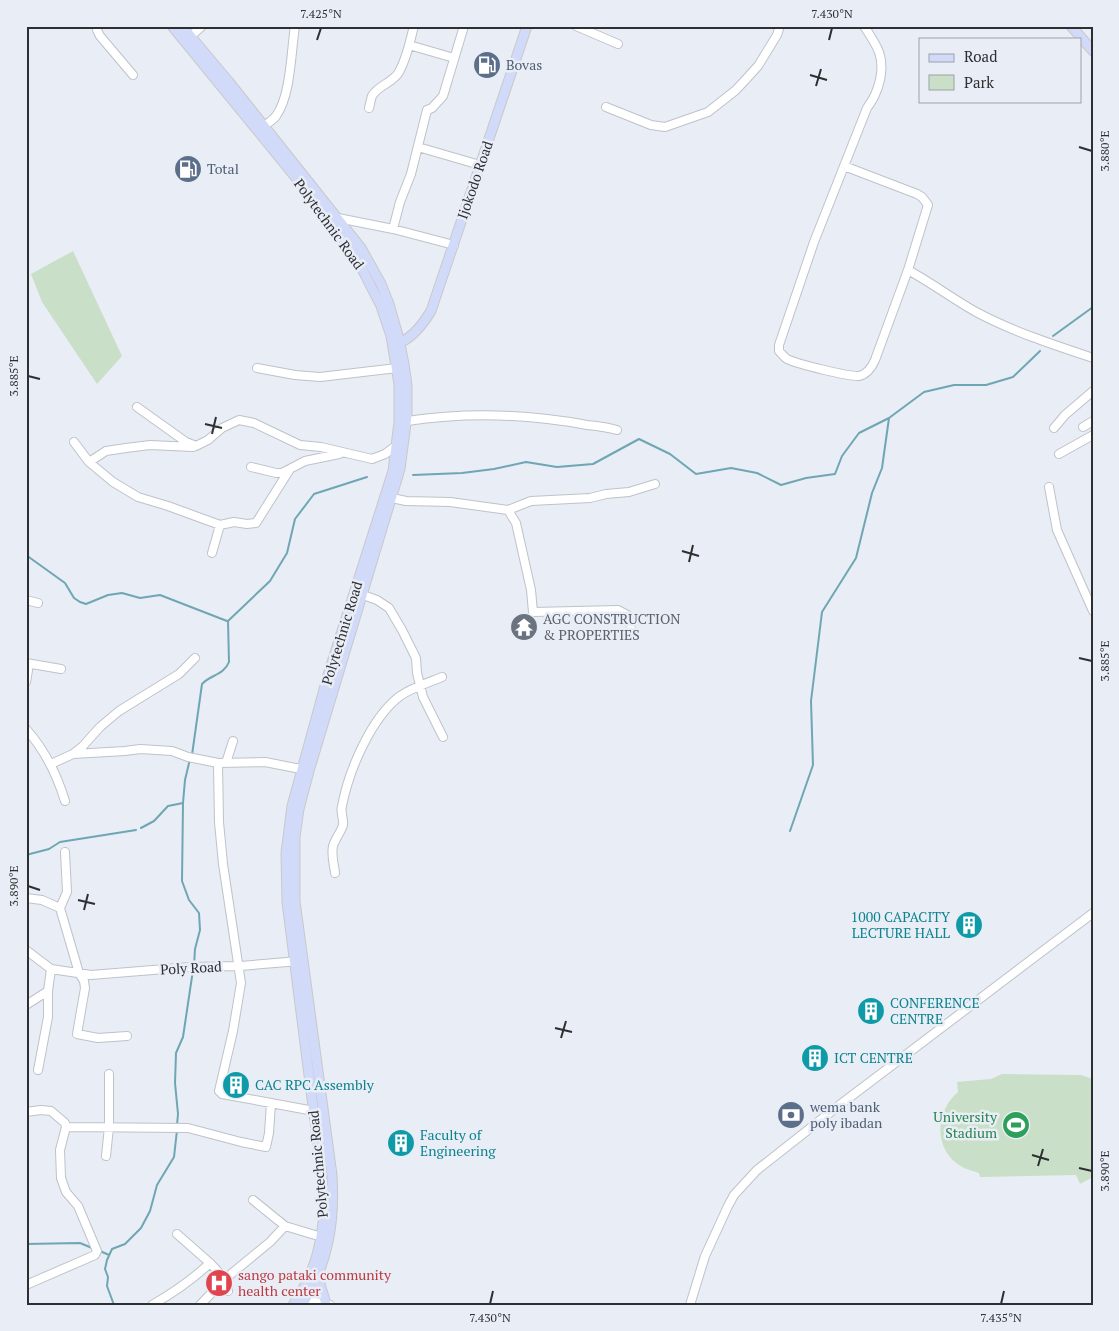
<svg xmlns="http://www.w3.org/2000/svg" width="1119" height="1331" viewBox="0 0 1119 1331" font-family="'PT Serif',serif">
  <style>
    .green { fill: #c9dfc7 }
    .lines { fill: none; stroke-linecap: round; stroke-linejoin: round }
    .stream { stroke: #6fa6b4; stroke-width: 2 }
    .minor-casing { stroke: #bec2c9; stroke-width: 10 }
    .major-casing { stroke: #c8c9ca; stroke-width: 11 }
    .minor { stroke: #fff; stroke-width: 8 }
    .major { stroke: #d2daf9; stroke-width: 9 }
    .ticks { fill: none; stroke: #2d2f32; stroke-width: 2 }
    .labels { text-anchor: middle; stroke-width: 5; stroke-linejoin: round; paint-order: stroke }
    .service-label { font-size: 14px; fill: #4e5e75; stroke: #e9edf5; text-anchor: start }
    .street-label { font-size: 14px; fill: #2d2f32; stroke: #e9edf5 }
    .worship-label { font-size: 14px; fill: #5b616d; stroke: #e9edf5; text-anchor: start }
    .culture-label { font-size: 14px; fill: #0d838f; stroke: #e9edf5; text-anchor: start }
    .leisure-label { font-size: 14px; fill: #27864d; stroke: #e9edf5; text-anchor: end }
    .health-label { font-size: 14px; fill: #be3a42; stroke: #e9edf5; text-anchor: start }
    .neatline { fill: none; stroke: #2d2f32; stroke-width: 2 }
    .ticks-label { font-size: 12px; text-anchor: middle; fill: #2d2f32 }
  </style>
  <rect width="100%" height="100%" fill="#e9edf5"/>
  <path class="green" d="M73,251L122,356L97,384L42,302L31,274Z
    M1002,1074L1081,1075L1093,1079V1177L1080,1184L1076,1175L980,1177L979,1173C974,1171 968,1170 964,1168C933,1152 934,1112 958,1092L957,1082L991,1079Z"/>
  <g class="lines">
    <path class="stream" d="M1053,336L1093,307
      M413,475L462,473L494,469L526,462L557,467L593,464L639,439L670,454L696,474L731,468L757,473L781,485L806,478L835,474L842,456L859,433L889,418L924,392L954,385H986L1013,377L1040,351
      M26,555L65,583L74,598L80,602L86,604L108,595L122,593L140,598L160,595L227,621
      M192,755L202,684C210,675 224,675 229,662L228,621L270,581L287,553L295,519L314,494L367,477
      M190,759L185,780L183,803L182,881L189,900L199,913L200,930L195,949L194,966
      M141,828L154,821L168,806L183,803
      M790,831L813,765L811,701L822,612L856,558L872,493L882,468L889,418
      M26,855L49,849L60,842L136,830
      M177,1125L178,1114L175,1083L176,1053L183,1037L193,970
      M26,1244L80,1243L92,1248
      M100,1251L109,1255
      M114,1305L107,1286L108,1277L105,1269L107,1260L112,1249L125,1244L141,1228L150,1211L157,1185L174,1157L177,1130"/>
    <g class="minor-casing">
      <path id="minor" d="M98,26L97,30L100,36L133,75
        M576,26L618,44
        M864,26C877,46 885,56 880,80C877,92 874,98 867,108L814,242L779,345V351C782,354 784,357 787,359C797,364 850,377 859,376C868,374 872,367 875,360L908,270C932,283 954,300 978,313C1014,332 1054,345 1093,358
        M191,36L202,26
        M409,45L454,58
        M606,107L651,125L665,127L708,112L736,90L758,66L777,35L780,26
        M369,108C370,104 371,99 372,96C378,85 393,83 399,72C407,58 410,41 414,26
        M264,126C268,123 273,120 276,116C291,96 291,51 295,26
        M418,147L480,165
        M844,166L917,194L922,197L928,205L908,270
        M338,218L393,229L454,245
        M393,229L400,202L411,174L427,110L432,108L443,96L464,26
        M257,368L295,375L320,377L397,368
        M137,407L186,442L196,446L208,440L222,428L239,420L254,423L300,445L321,447L372,459L385,454L397,445
        M407,421C467,412 528,414 587,425C597,426 607,427 617,430
        M1083,427L1093,421
        M1054,428L1065,415L1093,391
        M74,442L89,462L113,482L138,497L168,506L220,525L234,522L247,524L256,523L290,469
        M1059,454L1093,435
        M89,462L106,451L126,448L150,445L193,447
        M251,467L276,473H282L305,461L339,454
        M1049,487L1057,530L1093,611
        M392,498L406,501L450,502L508,510L531,501L590,498L606,494L629,492L655,484
        M508,510L516,523L531,590L533,612L618,610L629,616L631,629
        M212,553L220,525
        M363,595L377,600L389,608L402,630L416,658L417,673L423,697L443,737
        M26,600L38,603
        M26,663L61,669
        M26,664L28,670L26,682
        M26,729C45,750 57,775 65,801
        M73,754L82,747L100,727L119,711L179,674L195,658
        M218,763L219,822L223,864L241,983L233,1031L219,1091L222,1094L314,1111
        M226,763L233,741
        M51,764L73,754L125,751L140,749L172,751L188,757L218,763L265,762L306,770
        M65,852L67,892L60,908L79,973L84,981L85,988L77,1034L98,1038L127,1036
        M335,873C334,864 331,855 333,846C335,839 341,832 343,825C344,819 340,812 342,806C349,770 371,718 400,696C413,687 428,683 442,677
        M26,898L42,900L60,908
        M26,950L51,969L91,975L190,967L240,966L299,961
        M26,1005L48,991
        M38,1070L48,1017V991L51,969
        M26,1112L41,1110L51,1111L65,1123L66,1127L60,1150L61,1178L66,1192L78,1206L97,1251L95,1255L26,1285
        M66,1127L188,1128L241,1142L266,1147L269,1133L271,1103
        M106,1156L109,1127V1074
        M253,1200L285,1226L325,1238
        M177,1234L210,1263L225,1279L228,1291
        M300,1299L330,1305
        M152,1305C173,1293 192,1280 210,1263
        M200,1305L225,1279L270,1242L285,1226
        M690,1305L705,1256L728,1206L734,1195L757,1170L837,1107L1093,913"/>
    </g>
    <g class="major-casing">
      <path id="major" d="M172,26L310,195L356,257L381,306L391,336L399,384V422L393,471L328,675L292,806L286,853L287,902L325,1201C322,1243 317,1269 293,1305
        M182,26L229,82L361,248L381,284L389,304L399,339L404,364L407,385V416L400,469L309,771L299,809L295,837V901L332,1175C335,1222 328,1265 302,1305
        M1071,26L1093,51
        M396,344C411,340 423,324 431,311L527,26
        M318,1277L326,1304"/>
    </g>
    <use href="#minor" class="minor"/>
    <use href="#major" class="major"/>
  </g>
  <path class="ticks" d="M317,40L321,28M829,40L832,28M810,75L827,80M816,86L821,69M1079,147L1092,151M28,376L40,379M205,424L222,428M212,434L216,417M682,551L699,556M689,562L693,545M1079,658L1092,661M28,886L40,890M78,900L95,904M84,910L88,894M555,1028L572,1032M561,1038L566,1021M1032,1155L1049,1160M1038,1166L1043,1149M1079,1168L1092,1171M490,1304L493,1291M1001,1304L1004,1291"/>
  <defs>
    <g id="fuel-disc" transform="scale(1.4375)"><circle r="9.5" fill="#5c6f8a" stroke="#e9edf5"/><path d="M-5.5-6h7V0h2V4h1.3V-2.5L3-4.5l.8-.8L6-3V5H2.5V1h-1V6h-7ZM-4.2-4.7v3.2H.2V-4.7Z" fill="#fff"/></g>
    <g id="temple-disc" transform="scale(1.4375)"><circle r="9.5" fill="#6b7280" stroke="#e9edf5"/><path d="M0-6L5-2H3V0L6.5 2.5H4V6H1.5V3h-3V6H-4V2.5H-6.5L-3 0V-2H-5Z" fill="#fff"/></g>
    <g id="building-disc" transform="scale(1.4375)"><circle r="9.5" fill="#0f9aa8" stroke="#e9edf5"/><path d="M-4-6H4V6H1V3H-1V6H-4ZM-2.5-4.3h1.7v1.8h-1.7ZM.8-4.3h1.7v1.8H.8ZM-2.5-1h1.7V.8h-1.7ZM.8-1h1.7V.8H.8Z" fill="#fff"/></g>
    <g id="bank-disc" transform="scale(1.4375)"><circle r="9.5" fill="#5c6f8a" stroke="#e9edf5"/><path d="M-6-4H6V4H-6ZM0-2.3a2.3 2.3 0 1 0 0 4.6a2.3 2.3 0 1 0 0-4.6Z" fill="#fff"/></g>
    <g id="stadium-disc" transform="scale(1.4375)"><circle r="9.5" fill="#2e9e5b" stroke="#e9edf5"/><path d="M0-5a6.5 5 0 1 0 0 10a6.5 5 0 1 0 0-10ZM-3.5-1.8h7v3.6h-7Z" fill="#fff"/></g>
    <g id="hospital-disc" transform="scale(1.4375)"><circle r="9.5" fill="#e0444e" stroke="#e9edf5"/><path d="M-5-5h3v3.5h4V-5h3V5h-3V1.5h-4V5h-3Z" fill="#fff"/></g>
  </defs>
  <g fill-rule="evenodd">
    <use href="#fuel-disc" x="487" y="65"/>
    <use href="#fuel-disc" x="188" y="169"/>
    <use href="#temple-disc" x="524" y="627"/>
    <use href="#building-disc" x="969" y="925"/>
    <use href="#building-disc" x="871" y="1011"/>
    <use href="#building-disc" x="815" y="1058"/>
    <use href="#building-disc" x="236" y="1085"/>
    <use href="#bank-disc" x="791" y="1115"/>
    <use href="#stadium-disc" x="1016" y="1125"/>
    <use href="#building-disc" x="401" y="1143"/>
    <use href="#hospital-disc" x="219" y="1283"/>
  </g>
  <g class="labels">
    <g class="service-label">
      <text x="506" y="70">Bovas</text>
      <text x="207" y="174">Total</text>
      <text x="810" y="1112">wema bank<tspan x="810" dy="16">poly ibadan</tspan></text>
    </g>
    <g class="street-label">
      <text transform="translate(475 180) rotate(-71)" y="5">Ijokodo Road</text>
      <text transform="translate(329 224) rotate(54)" y="5">Polytechnic Road</text>
      <text transform="translate(342 633) rotate(-73)" y="5">Polytechnic Road</text>
      <text transform="translate(191 968) rotate(-3)" y="5">Poly Road</text>
      <text transform="translate(318 1164) rotate(-95)" y="5">Polytechnic Road</text>
    </g>
    <g class="worship-label">
      <text x="543" y="624">AGC CONSTRUCTION<tspan x="543" dy="16">&amp; PROPERTIES</tspan></text>
    </g>
    <g class="culture-label">
      <text x="950" y="922" text-anchor="end">1000 CAPACITY<tspan x="950" dy="16">LECTURE HALL</tspan></text>
      <text x="890" y="1008">CONFERENCE<tspan x="890" dy="16">CENTRE</tspan></text>
      <text x="834" y="1063">ICT CENTRE</text>
      <text x="255" y="1090">CAC RPC Assembly</text>
      <text x="420" y="1140">Faculty of<tspan x="420" dy="16">Engineering</tspan></text>
    </g>
    <g class="leisure-label">
      <text x="997" y="1122">University<tspan x="997" dy="16">Stadium</tspan></text>
    </g>
    <g class="health-label">
      <text x="238" y="1280">sango pataki community<tspan x="238" dy="16">health center</tspan></text>
    </g>
  </g>
  <rect width="1119" height="1331" fill="none" stroke="#e9edf5" stroke-width="55"/>
  <rect x="919" y="38" width="162" height="65" fill="#e9edf5" stroke="#9ea1a7"/>
  <rect x="929" y="54" width="25" height="8" fill="#d2daf9" stroke="#9ea1a7"/>
  <text x="964" y="62" font-size="15" fill="#2d2f32">Road</text>
  <rect x="929" y="75" width="25" height="15" fill="#c9dfc7" stroke="#9ea1a7"/>
  <text x="964" y="88" font-size="15" fill="#2d2f32">Park</text>
  <rect x="28" y="28" width="1064" height="1276" class="neatline"/>
  <g class="ticks-label">
    <text x="321" y="18">7.425°N</text>
    <text x="832" y="18">7.430°N</text>
    <text transform="translate(1105 151) rotate(-90)" y="4">3.880°E</text>
    <text transform="translate(14 376) rotate(-90)" y="4">3.885°E</text>
    <text transform="translate(1105 661) rotate(-90)" y="4">3.885°E</text>
    <text transform="translate(14 886) rotate(-90)" y="4">3.890°E</text>
    <text transform="translate(1105 1171) rotate(-90)" y="4">3.890°E</text>
    <text x="490" y="1322">7.430°N</text>
    <text x="1001" y="1322">7.435°N</text>
  </g>
</svg>
